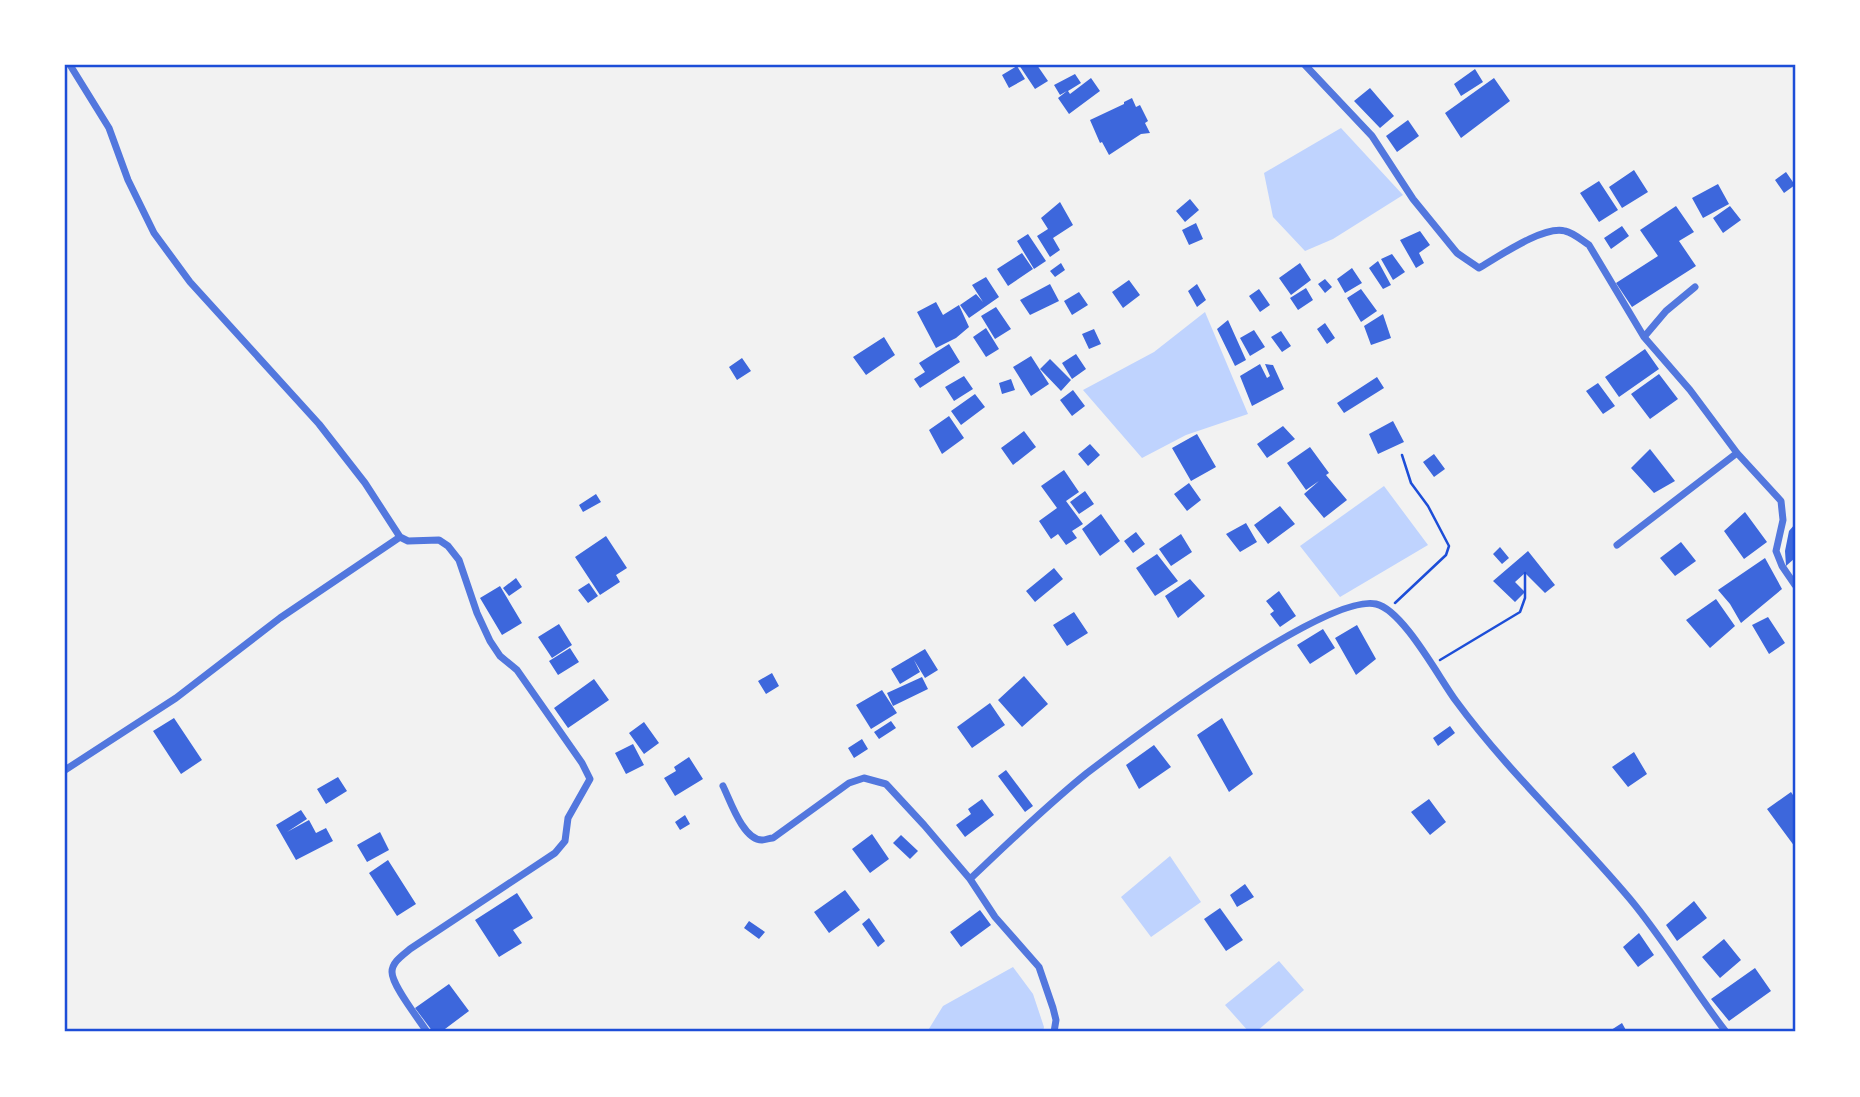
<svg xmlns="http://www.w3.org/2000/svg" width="1860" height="1097" viewBox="0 0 1860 1097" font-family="Inter,sans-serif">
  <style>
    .water { fill: #bfd3fe }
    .building { fill: #3d67dc }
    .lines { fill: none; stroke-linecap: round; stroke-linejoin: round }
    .path { stroke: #1d4ed8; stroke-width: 2.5 }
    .minor { stroke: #5277de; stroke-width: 7 }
    .neatline { fill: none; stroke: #1d4ed8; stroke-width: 2.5 }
  </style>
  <rect width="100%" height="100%" fill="#f2f2f2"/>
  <path class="water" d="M1341,128L1403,195L1333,239L1305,251L1273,217L1264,173Z
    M1205,312L1248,414L1186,435L1142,458L1083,390L1154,352Z
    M1384,486L1428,545L1340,597L1300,546Z
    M1170,856L1201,902L1151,937L1121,897Z
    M1279,961L1304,990L1256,1032H1249L1225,1005Z
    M1013,967L1033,994L1044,1027L1043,1032H927L943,1006Z"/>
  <path class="building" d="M1019,65H1037L1048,81L1035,89Z
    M1017,66L1025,79L1009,88L1002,75Z
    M1475,69L1483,82L1461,96L1454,84Z
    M1075,74L1081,83L1068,91L1070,94L1091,78L1100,91L1069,114L1058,98L1067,91L1060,95L1054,85Z
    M1494,78L1510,101L1461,138L1445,113Z
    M1370,88L1394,116L1380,128L1354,101Z
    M1132,98L1136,107L1140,105L1148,121L1145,123L1150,133L1141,134L1109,155L1102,142L1100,143L1090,120L1124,104V102Z
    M1408,120L1419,136L1397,152L1386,136Z
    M1634,170L1648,192L1622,208L1609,187Z
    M1786,172L1795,185L1784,193L1775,180Z
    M1599,181L1618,210L1599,222L1580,193Z
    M1718,184L1729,204L1703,218L1692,198Z
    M1190,199L1199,210L1185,222L1176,211Z
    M1060,202L1073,225L1053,238L1060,250L1050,257L1037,236L1048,229L1041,218Z
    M1676,206L1694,232L1679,241L1696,266L1632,307L1616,283L1658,256L1640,230Z
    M1730,206L1741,220L1723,233L1713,218Z
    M1196,223L1203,239L1189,245L1182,230Z
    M1622,226L1629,236L1611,249L1604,238Z
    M1420,231L1430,245L1419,253L1424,263L1416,268L1400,240Z
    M1028,234L1046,261L1034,269L1017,241Z
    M1022,253L1033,269L1008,286L997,269Z
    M1392,254L1405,272L1393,280L1381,259Z
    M1378,261L1391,285L1383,289L1369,268Z
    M1061,263L1065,270L1055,277L1050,271Z
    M1300,263L1311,280L1291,295L1279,278Z
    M1352,268L1362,283L1345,293L1337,279Z
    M986,277L999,297L969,318L960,305L976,294L983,302L972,285Z
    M1325,279L1332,287L1325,293L1318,284Z
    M1129,280L1140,295L1123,308L1112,292Z
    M1050,284L1059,301L1030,315L1020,300Z
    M1197,284L1206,300L1197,307L1188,291Z
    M1306,288L1313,300L1298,310L1290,298Z
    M1259,289L1270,305L1260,312L1249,296Z
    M1361,289L1377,311L1361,322L1347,298Z
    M1079,292L1088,305L1072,315L1064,301Z
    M936,302L943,315L959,305L969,327L956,338L936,348L917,312Z
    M996,307L1011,329L995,339L981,316Z
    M1383,314L1391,338L1371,345L1364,326Z
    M1228,320L1246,360L1235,366L1217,329Z
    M1325,323L1335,338L1327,344L1317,329Z
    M986,328L999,349L986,357L973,337Z
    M1094,329L1101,344L1089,349L1082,334Z
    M1254,330L1265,347L1250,356L1240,338Z
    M1281,331L1291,346L1282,352L1271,337Z
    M884,337L895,355L866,375L853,357Z
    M949,344L960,362L920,388L914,379L925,372L919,363Z
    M1645,349L1659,369L1619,397L1605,377Z
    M1076,354L1086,369L1072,379L1062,363Z
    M1031,356L1049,384L1031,396L1013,367Z
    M742,358L751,371L737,380L729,367Z
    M1050,359L1071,380L1061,391L1040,369Z
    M1260,364L1267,378L1270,376L1265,364L1273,365L1284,389L1252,406L1240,376Z
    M1659,374L1678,399L1650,419L1631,394Z
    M964,376L973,389L954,401L945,387Z
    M1377,377L1384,388L1344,413L1337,403Z
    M1011,379L1015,390L1002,394L999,383Z
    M1598,383L1615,406L1603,414L1586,391Z
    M1073,390L1085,406L1072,416L1060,400Z
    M975,394L985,407L961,425L951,411Z
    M949,416L964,438L942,454L929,430Z
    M1393,421L1404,442L1378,454L1369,434Z
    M1283,426L1295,439L1267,458L1257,444Z
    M1024,431L1036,447L1013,465L1001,448Z
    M1197,434L1216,467L1191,481L1172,448Z
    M1090,444L1100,455L1088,466L1078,454Z
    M1310,447L1329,473L1326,475L1347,500L1324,518L1304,494L1319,481L1306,490L1287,463Z
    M1650,449L1675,481L1654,493L1631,468Z
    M1434,454L1445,469L1434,477L1423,462Z
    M1064,470L1079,492L1066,501L1083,524L1072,531L1077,538L1066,545L1058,534L1051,539L1039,521L1057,508L1041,486Z
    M1189,483L1201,500L1187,511L1174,494Z
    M1085,491L1094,504L1079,514L1070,502Z
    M596,494L601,502L583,512L579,505Z
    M1280,506L1295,524L1268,544L1254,525Z
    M1745,512L1767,542L1744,559L1724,531Z
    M1101,514L1120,541L1100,556L1082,529Z
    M1246,523L1257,542L1240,552L1226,534Z
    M1795,524V558L1786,566L1785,551L1789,531Z
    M1136,532L1145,544L1133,553L1124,541Z
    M1181,534L1192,552L1171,566L1159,549Z
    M606,536L627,568L616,575L620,582L600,595L575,557Z
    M1681,542L1696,561L1675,576L1660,558Z
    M1500,547L1509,558L1502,564L1493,554Z
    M1528,551L1555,585L1545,593L1525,573L1515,582L1525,592L1515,602L1493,581Z
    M1157,554L1178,581L1155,596L1136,568Z
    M1765,558L1782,589L1741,623L1730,604L1718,590Z
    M1054,568L1063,579L1035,602L1026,591Z
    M516,578L522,587L509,596L503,588Z
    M1190,579L1205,596L1178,618L1165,596Z
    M589,583L598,596L588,603L578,590Z
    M500,586L522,623L502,635L480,598Z
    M1279,591L1296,616L1280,627L1270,614L1274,611L1266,601Z
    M1716,599L1735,626L1710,648L1686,620Z
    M1074,612L1088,633L1067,646L1053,625Z
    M1768,617L1785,643L1769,654L1752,625Z
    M559,624L572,645L552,658L538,637Z
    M1357,625L1376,659L1356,675L1335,638Z
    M1323,629L1335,648L1310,664L1297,645Z
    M570,648L579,662L558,675L549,661Z
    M925,649L938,670L925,678L914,660L920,672L900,684L891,669Z
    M772,673L779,686L766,694L758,681Z
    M1024,676L1048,704L1022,727L998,700Z
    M922,677L928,689L893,706L887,693Z
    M594,679L609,700L568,728L554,708Z
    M882,690L897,713L871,729L856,705Z
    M990,703L1005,725L972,748L957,727Z
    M174,718L202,760L181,774L153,731Z
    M1222,718L1253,774L1229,792L1197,735Z
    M891,721L896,728L879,739L874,732Z
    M644,722L659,743L644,754L629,733Z
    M1450,726L1455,733L1438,746L1433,738Z
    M862,739L868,749L854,758L848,748Z
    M633,744L644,765L626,774L615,753Z
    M1154,745L1171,767L1139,789L1126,765Z
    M1634,752L1647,774L1628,787L1612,767Z
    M689,757L703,779L675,796L664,778L676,771L674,767Z
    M1006,770L1033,806L1025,812L998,776Z
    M338,777L347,791L326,804L317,789Z
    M1791,792L1795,798V847L1767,809Z
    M982,799L994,815L965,837L956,825L971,814L968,809Z
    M1429,799L1446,822L1430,835L1411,812Z
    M301,810L307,819L287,832L309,820L316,833L326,828L333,841L296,860L276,825Z
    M685,815L690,824L680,830L675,822Z
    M380,832L389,850L367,862L357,845Z
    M872,834L889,859L870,873L852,849Z
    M901,835L918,851L910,859L893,843Z
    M388,860L416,904L397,916L369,873Z
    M1245,884L1254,897L1237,907L1230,895Z
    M845,890L860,910L829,933L814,912Z
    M517,893L533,918L513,930L522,943L499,957L475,920Z
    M1694,901L1707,918L1677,941L1666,925Z
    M1220,908L1243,940L1226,951L1204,919Z
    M980,910L991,925L961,947L950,932Z
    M869,918L885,941L878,947L862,924Z
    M749,921L765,932L759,939L744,928Z
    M1639,933L1654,955L1638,967L1623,947Z
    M1724,939L1741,960L1720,978L1702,957Z
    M1755,968L1771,991L1729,1021L1711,999Z
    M449,984L469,1011L441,1032H433L415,1008Z
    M1622,1023L1627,1032H1608Z"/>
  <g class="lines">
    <path class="path" d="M1395,603L1446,555L1449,546L1428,506L1411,483L1402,455
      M1440,660L1520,612L1525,598V573"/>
    <path class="minor" d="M70,65L109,128L128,180L154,233L190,282L319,424L365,483L400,537L408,541L439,540L448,546L459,560L477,613L490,641L500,656L517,670L582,763L590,779L568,818L565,841L555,853L410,949C403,955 392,962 392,972C392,986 419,1019 427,1032
      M1305,65L1372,136L1413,199L1457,253L1479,268C1498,257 1544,225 1565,231C1574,233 1581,240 1589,245L1644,337L1690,390L1737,453L1781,501L1783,520L1776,551L1782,566L1795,585
      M1644,337L1666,311L1695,287
      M1617,545L1737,453
      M65,770L176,698L280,618L400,537
      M723,786C730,800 743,840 762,840C766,840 769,838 773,838L849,783L864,778L886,784L924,825L970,879L995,917L1039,967L1053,1008L1056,1020L1054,1032
      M970,879C1008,843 1046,806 1087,773C1133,738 1326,593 1376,604C1403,610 1439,678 1456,701C1508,772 1574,832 1630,899C1665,941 1693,989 1726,1032"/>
  </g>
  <rect width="1860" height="1097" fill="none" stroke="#ffffff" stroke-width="133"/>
  <rect x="66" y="66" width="1728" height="964" class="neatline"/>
</svg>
